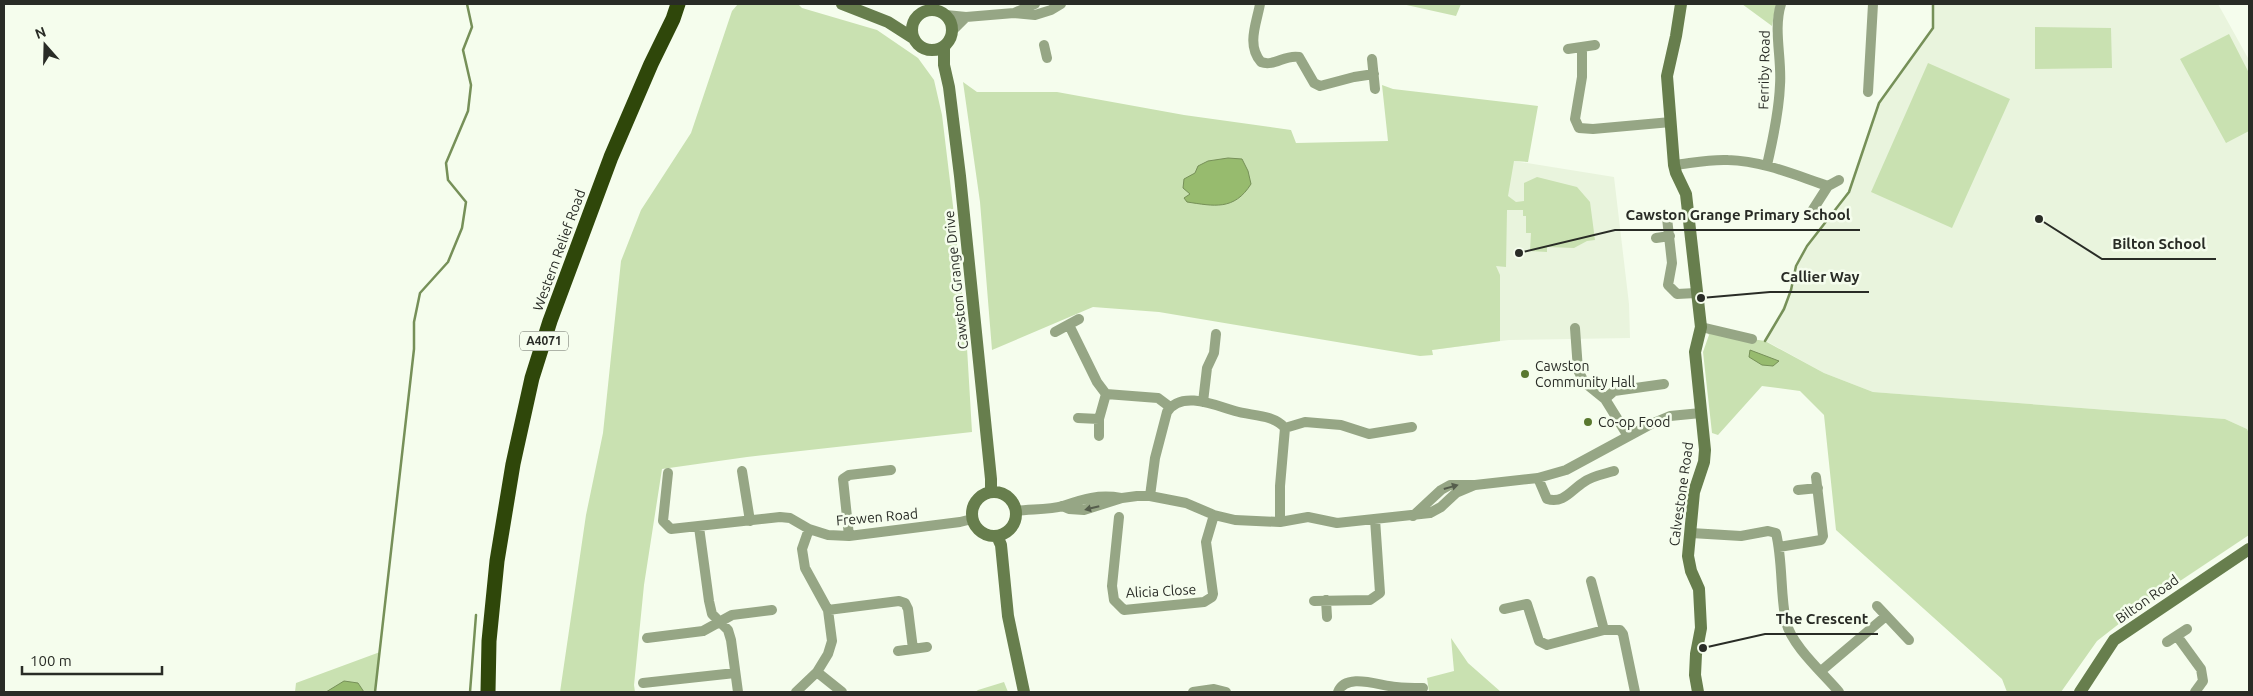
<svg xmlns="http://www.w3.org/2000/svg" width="2253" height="696" viewBox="0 0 2253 696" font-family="Ubuntu,sans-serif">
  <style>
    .built { fill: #e9f4dd }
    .green { fill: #c9e1b1 }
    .water { fill: #97bb6e; stroke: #769058 }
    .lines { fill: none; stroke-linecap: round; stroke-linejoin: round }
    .stream { stroke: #769058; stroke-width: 2.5 }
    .street { stroke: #96a685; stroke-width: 10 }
    .secondary { stroke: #677e4d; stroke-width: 12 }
    .highway { stroke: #2f470a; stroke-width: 15 }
    .oneway { fill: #555d4c }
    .poi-dot { fill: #59782f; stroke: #f5fded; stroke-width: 2 }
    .labels { text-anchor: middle; stroke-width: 5; stroke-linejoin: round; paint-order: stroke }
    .shield { fill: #f5fded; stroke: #666b62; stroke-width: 1 }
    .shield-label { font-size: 12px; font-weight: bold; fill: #292c26 }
    .street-label { font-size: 14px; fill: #292c26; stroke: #f5fded }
    .poi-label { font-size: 14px; fill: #292c26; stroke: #f5fded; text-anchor: start }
    .leader { fill: none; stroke: #292c26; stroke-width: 2 }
    .callout-dot { fill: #292c26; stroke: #f5fded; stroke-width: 2 }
    .callout-label { font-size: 15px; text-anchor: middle; font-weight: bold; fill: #292c26; stroke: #f5fded; stroke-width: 5; stroke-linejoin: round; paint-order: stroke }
  </style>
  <rect width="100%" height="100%" fill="#f5fded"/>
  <path class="built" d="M1933,4H2218L2249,60V433L2247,429L2225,419L1873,392L1824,373L1766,341L1791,290L1796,266L1807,246L1849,192L1879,103L1933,28Z
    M1514,161L1614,177L1629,304L1630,338L1509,340L1432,350Z"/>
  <path class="green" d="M738,4H798L802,8L877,30L918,58L934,80L942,115L953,206L966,331L972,432L747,457L662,469L644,585L634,685L635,692H560L586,515L603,433L621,261L641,210L691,133L732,11Z
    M1402,4H1461L1456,16Z
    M1742,4H1776L1772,26Z
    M2035,27L2111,28L2112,68L2035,69Z
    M2229,34L2249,73V131L2226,143L2180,59Z
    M1928,63L2010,99L1952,228L1871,192Z
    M963,82L977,92H1057L1184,115L1291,130L1296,143L1388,141L1382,85L1393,89L1538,106L1528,162L1514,161L1508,196L1516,202L1524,201V183L1537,177L1577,187L1590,202L1595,240L1587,241L1574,248L1547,247V252L1530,251L1531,233H1526V216H1523V210H1507L1506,267L1496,266L1500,275V341L1432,350L1433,355L1420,356L1159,312L1093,307L992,350L980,202Z
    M1707,332L1765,341L1824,373L1873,392L2225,419L2247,429L2249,433V535L2138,609L2097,641L2061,692H2007L2002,679L1836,530L1824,415L1800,391L1762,386L1718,435L1712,433L1703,352L1709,335Z
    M1451,638L1468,663L1501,692H1429L1427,678L1454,671Z
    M380,652L375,692H364L358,683L326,692H295L296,683Z
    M1004,682L1008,692H975L978,690Z"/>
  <path class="water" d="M1228,158L1242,159L1248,171L1251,184C1234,211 1214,206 1187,202L1184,198L1190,194L1183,188L1184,179L1195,173L1198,166L1208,161Z
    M1750,350L1779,361L1773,366L1762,365L1749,357Z
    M344,681L358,683L364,692H326Z"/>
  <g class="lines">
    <path class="stream" d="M1765,341L1784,309L1791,290L1796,266L1807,246L1849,192L1879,103L1933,28V4
      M375,692L414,349V322L420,293L448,262L462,228L466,202L448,180L446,163L468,111L471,85L463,50L472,27L467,4
      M470,692L476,615"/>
    <path class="street" d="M1260,4C1257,22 1246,45 1261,62C1274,67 1285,54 1299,57L1314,83L1320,86L1354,77L1374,74
      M1014,13L1035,4
      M946,15L966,17L1014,13L1035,15L1051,10L1061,4
      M952,31L966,17
      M1044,45L1047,58
      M1582,47V77L1575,119L1579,128L1593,129L1671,122
      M1568,49L1595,45
      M1372,59L1375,89
      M1868,92L1873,4
      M1674,165C1692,163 1710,159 1728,160C1763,161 1795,175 1828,186
      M1767,165C1773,139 1779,112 1780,85C1782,58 1773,30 1781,4
      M1812,211L1828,186L1839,180
      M1667,218L1672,263L1668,285L1677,294L1696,293
      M1656,238L1670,236
      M1069,325L1097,382L1106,394L1158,398L1170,407
      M1701,327L1752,339
      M1575,328L1578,370L1584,382L1605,399L1628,436
      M1055,332L1079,319
      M1605,399L1614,391L1664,384
      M1203,402L1207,368L1214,353L1216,334
      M1078,418L1099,419V436
      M1099,419L1106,394
      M1285,428L1305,422L1341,425L1369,434L1412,427
      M742,471L750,521
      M668,473L663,521L671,529L780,517L790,518L809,529L828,535L849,536L960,522L972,519
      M1538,478L1547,499C1564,504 1571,490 1584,482C1592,476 1604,474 1614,471
      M1475,485L1538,478L1566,470L1651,424L1670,416L1701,413
      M1798,490L1818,488
      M1150,496L1155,458L1167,412C1181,390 1215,405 1235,411C1251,416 1273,414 1285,428L1280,486V522
      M1062,506L1069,509L1084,510L1122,498L1137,496H1150L1186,503L1214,515L1235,520L1280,522L1308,517L1337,523L1430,513L1441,507L1456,493L1475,485H1450L1441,490L1413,516
      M1016,511C1031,509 1049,510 1063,506C1083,499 1099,494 1121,498
      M1119,517L1112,586L1114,600L1124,610L1204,602L1212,597L1213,594L1206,542L1214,515
      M699,527L709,601L712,614L728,630L731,640L738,692
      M1691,533L1741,536L1768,531L1776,533C1783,562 1780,593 1786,622C1792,646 1823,673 1839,692
      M849,536L843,479L849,475L891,470
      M1779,547L1821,540L1823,536L1816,477
      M1591,581L1604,630
      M1326,600L1327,617
      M1314,601L1370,600L1380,593L1375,519
      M1877,606L1909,640
      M1504,609L1527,604L1539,641L1547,645L1604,630H1620L1623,634L1635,692
      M828,610L899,601L905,603L908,609L913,649
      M2177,636L2201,669L2203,681L2195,692
      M647,638L703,631L732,615L772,610
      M2167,642L2187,629
      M898,651L927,647
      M1821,671L1886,616
      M817,672L842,692
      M643,683L735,673
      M796,692L817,672L828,654L832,641L828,610L805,568L802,549L809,529
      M1193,692L1214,689L1226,692
      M1338,692C1346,672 1380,686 1396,687C1405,688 1414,688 1423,688"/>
    <path class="secondary" d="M842,4L888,22L913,38
      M1681,4L1676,36L1667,76L1674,165L1676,173L1686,194L1701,327L1695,352L1705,450L1704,462L1694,492L1688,556L1691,571L1699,589L1701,628L1696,654L1695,675L1698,692
      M912 30a20 20 0 1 1 40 0a20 20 0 1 1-40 0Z
      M944,47V65L949,87L960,176L991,479V492
      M972 514a22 22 0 1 1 44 0a22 22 0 1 1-44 0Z
      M997,536L1001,545L1008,616L1024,692
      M2080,692L2114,640L2249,549"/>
    <path class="highway" d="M488,692L489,641L497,561L513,464L532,378L550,321L611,157L651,64L673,19L678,4"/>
  </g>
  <defs><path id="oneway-solid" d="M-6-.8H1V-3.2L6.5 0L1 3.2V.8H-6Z" transform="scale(1.25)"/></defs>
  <g class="oneway">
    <use href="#oneway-solid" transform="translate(1451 487) rotate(-16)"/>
    <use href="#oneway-solid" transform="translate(1092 508) rotate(166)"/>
  </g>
  <g class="poi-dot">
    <circle cx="1525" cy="374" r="5"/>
    <circle cx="1588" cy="422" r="5"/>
  </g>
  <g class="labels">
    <rect class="shield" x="520" y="331.5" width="48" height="19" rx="4"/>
    <g class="shield-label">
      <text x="544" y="345">A4071</text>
    </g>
    <g class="street-label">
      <text transform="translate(1764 70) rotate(-89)" y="5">Ferriby Road</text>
      <text transform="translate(559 250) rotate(-70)" y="5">Western Relief Road</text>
      <text transform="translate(956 280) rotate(-96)" y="5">Cawston Grange Drive</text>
      <text transform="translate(1681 494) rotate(-82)" y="5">Calvestone Road</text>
      <text transform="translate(877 517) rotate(-5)" y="5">Frewen Road</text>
      <text transform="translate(1161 591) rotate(-3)" y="5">Alicia Close</text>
      <text transform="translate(2147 599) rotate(-35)" y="5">Bilton Road</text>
    </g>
    <g class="poi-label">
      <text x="1535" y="371">Cawston<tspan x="1535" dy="16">Community Hall</tspan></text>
      <text x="1598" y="427">Co-op Food</text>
    </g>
  </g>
  <path class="leader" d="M1519 253L1615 230H1860M2039 219L2102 259H2216M1701 298L1770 292H1869M1703 648L1765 634H1878"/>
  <g class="callout-dot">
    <circle cx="1519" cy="253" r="5"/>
    <circle cx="2039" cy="219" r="5"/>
    <circle cx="1701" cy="298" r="5"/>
    <circle cx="1703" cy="648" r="5"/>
  </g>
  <g class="callout-label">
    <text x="1738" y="220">Cawston Grange Primary School</text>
    <text x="2159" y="249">Bilton School</text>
    <text x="1820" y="282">Callier Way</text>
    <text x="1822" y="624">The Crescent</text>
  </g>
  <rect width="2253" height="696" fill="none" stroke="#292c26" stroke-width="10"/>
  <g transform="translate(45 45) rotate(340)" stroke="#f5fded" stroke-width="4" paint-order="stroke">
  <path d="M0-4L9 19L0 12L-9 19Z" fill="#292c26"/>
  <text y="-8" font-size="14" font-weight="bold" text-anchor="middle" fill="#292c26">N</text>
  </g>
  <path d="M22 666v8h140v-8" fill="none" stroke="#292c26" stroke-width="2.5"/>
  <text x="30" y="666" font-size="15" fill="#292c26" stroke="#f5fded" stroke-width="4" paint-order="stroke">100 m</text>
</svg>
